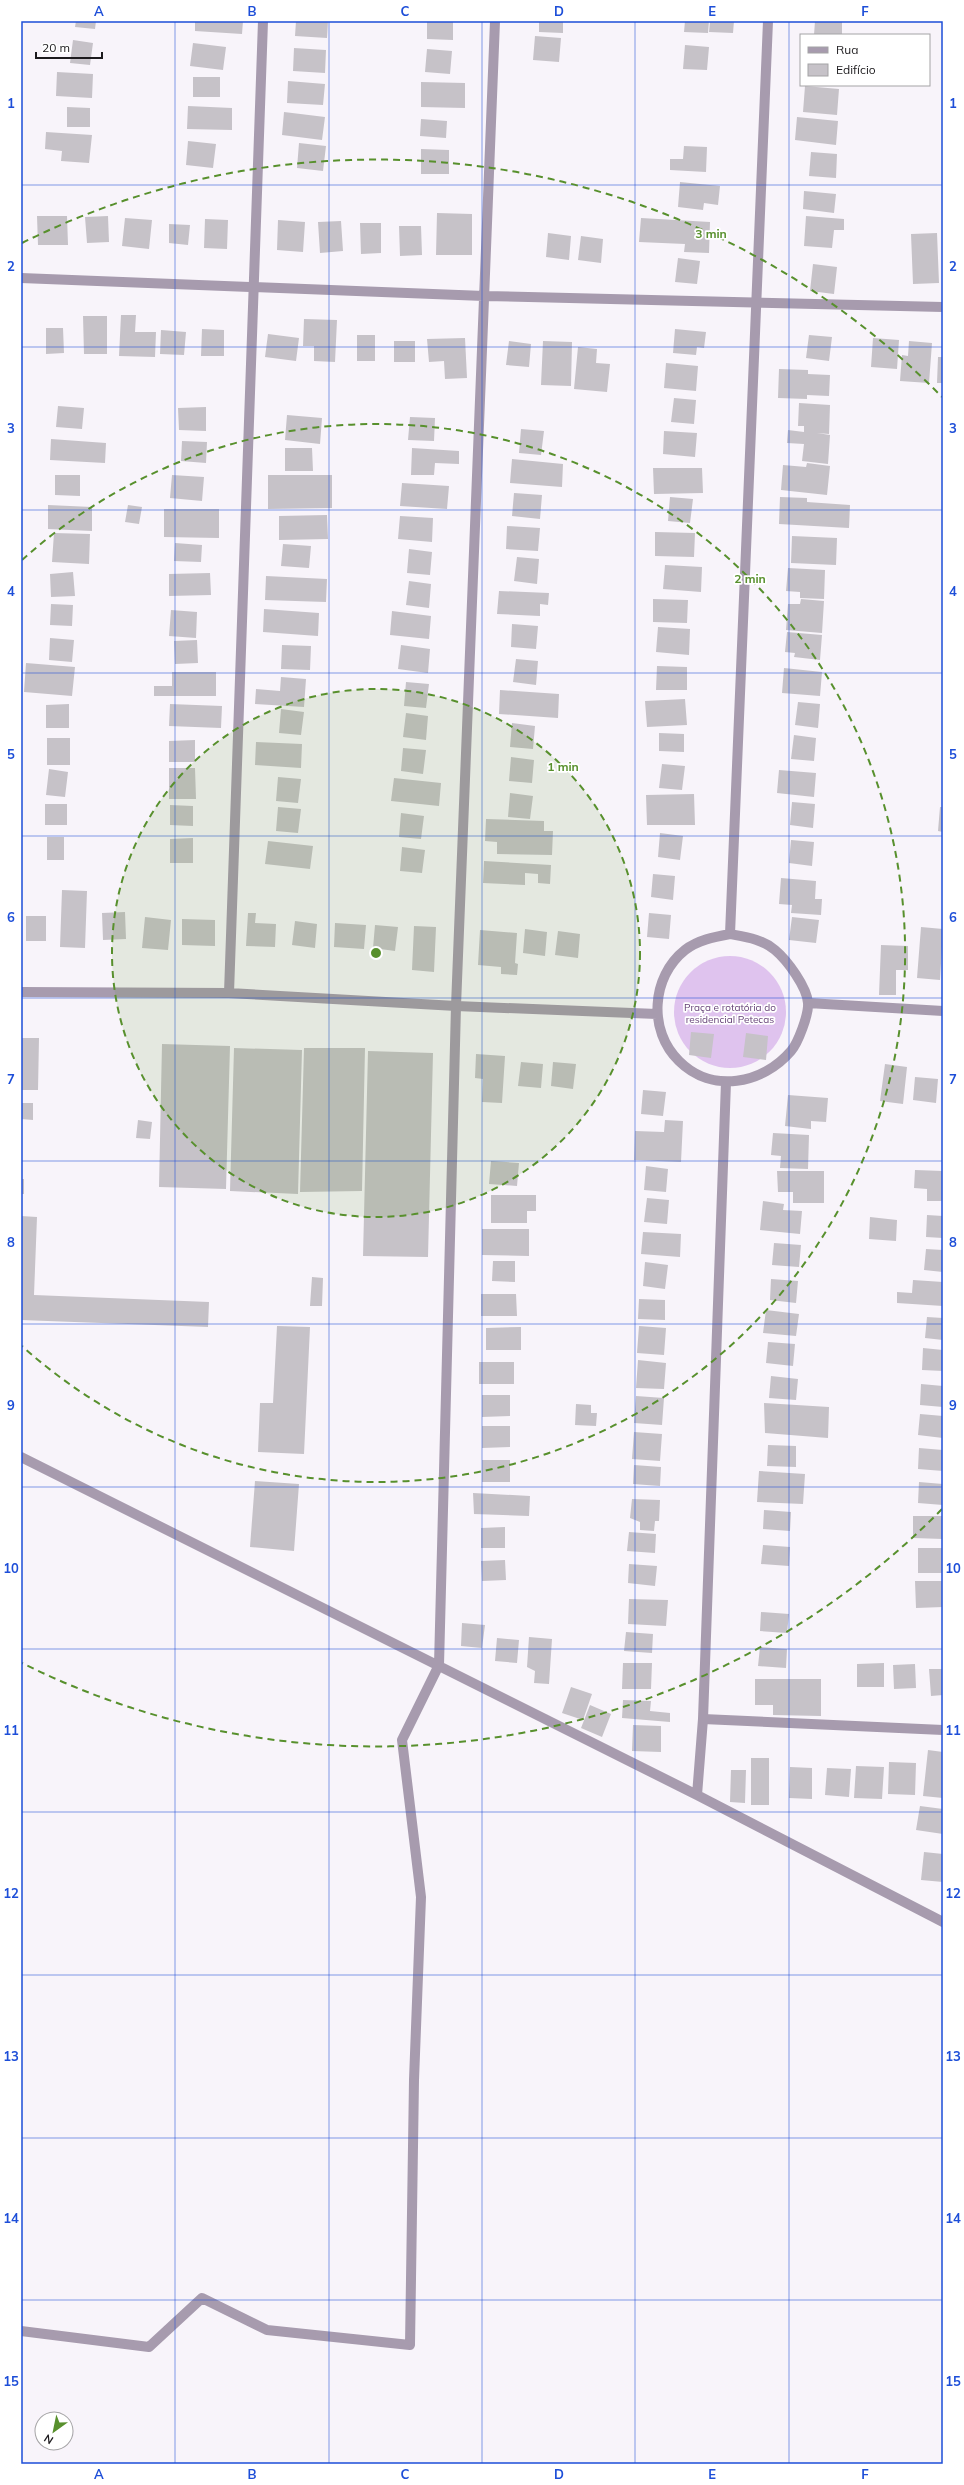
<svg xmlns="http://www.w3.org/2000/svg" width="964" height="2485" viewBox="0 0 964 2485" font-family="Mulish,sans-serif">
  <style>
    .green { fill: #dfc3ee }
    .building { fill: #c6c2c8 }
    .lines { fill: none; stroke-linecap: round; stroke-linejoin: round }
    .street { stroke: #a79bae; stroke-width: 10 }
    .grid { fill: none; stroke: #1d4ed8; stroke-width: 1; stroke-opacity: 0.55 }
    .ring { fill: none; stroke: #58902d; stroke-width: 2; stroke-dasharray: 7 5 }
    .labels { text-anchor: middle; stroke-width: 3.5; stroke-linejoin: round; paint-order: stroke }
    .park-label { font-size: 10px; fill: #633f75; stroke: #fff }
    .centre { fill: #58902d; stroke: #fff; stroke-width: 2 }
    .ring-label { font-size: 12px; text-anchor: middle; font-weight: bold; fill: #58902d; stroke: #fff; stroke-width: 3.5; stroke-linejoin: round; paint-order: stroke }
    .neatline { fill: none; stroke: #1d4ed8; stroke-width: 1.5 }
    .grid-label { font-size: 13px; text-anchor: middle; font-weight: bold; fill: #1d4ed8 }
  </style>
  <rect width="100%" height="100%" fill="#f8f4fa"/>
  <path class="green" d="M674 1012a56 56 0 1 1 112 0a56 56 0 1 1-112 0Z"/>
  <path class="building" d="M76,21H96L95,29L75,27Z
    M195,21H243L242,34L195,31Z
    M296,21H328L327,38L295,36Z
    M427,21H453V40L427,39Z
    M539,21H563V33L539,32Z
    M685,21H709L708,33L684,32Z
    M710,21H734L733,33L709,32Z
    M815,21H842V35H814Z
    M535,36L561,38L559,62L533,60Z
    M73,40L93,43L90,65L70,63Z
    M193,43L226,47L223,70L190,66Z
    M685,45L709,47L707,70L683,69Z
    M294,48L326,50L325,73L293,71Z
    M427,49L452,51L450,74L425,72Z
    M57,72L93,74L92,98L56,96Z
    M193,77H220V97H193Z
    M288,81L325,84L323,105L287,103Z
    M421,82L465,83V108L421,107Z
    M805,86L839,89L837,115L803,112Z
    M188,106L232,108V130L187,129Z
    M67,107L90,108V127H67Z
    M284,112L325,117L322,140L282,135Z
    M797,117L838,121L836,145L795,140Z
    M421,119L447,121L446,138L420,136Z
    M46,132L92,135L89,163L61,161L62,151L45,149Z
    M188,141L216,144L213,168L186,165Z
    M299,143L326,146L323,171L297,168Z
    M684,146L707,147L706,172L670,170V159H683Z
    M421,149L449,150V174H421Z
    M811,152L837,154L836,178L809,176Z
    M680,182L720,186L718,205L704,203L703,210L678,207Z
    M804,191L836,194L834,213L803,209Z
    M437,213L472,214V255H436Z
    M37,216H67L68,245H38Z
    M108,216L109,242L87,243L85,217Z
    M806,216L844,219V230H834L832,248L804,246Z
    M125,218L152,220L149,249L122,246Z
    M641,218L710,222L709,253L684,252L685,244L639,242Z
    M205,219L228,220L227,249L204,248Z
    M278,220L305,222L303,252L277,250Z
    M341,221L343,251L320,253L318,222Z
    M360,223H381V253L361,254Z
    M169,224L190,225L188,245L169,243Z
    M399,226H421L422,255L400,256Z
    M548,233L571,236L569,260L546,257Z
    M937,233L939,283L913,284L911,234Z
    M581,236L603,239L601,263L578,260Z
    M678,258L700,261L697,284L675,282Z
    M813,264L837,267L834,294L810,291Z
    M121,315H136L135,332H156L155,357L119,356Z
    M83,316H107V354H84Z
    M304,319L337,320L335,362L314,361V346H303Z
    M46,328H63L64,353L46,354Z
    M202,329L224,330V356H201Z
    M675,329L706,332L704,348L697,347L696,355L673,353Z
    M161,330L186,332L184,355L160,354Z
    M268,334L299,338L296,361L265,357Z
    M357,335H375V361H357Z
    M809,335L832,337L829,361L806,358Z
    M465,338L467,378L445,379L444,361L429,362L427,339Z
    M873,338L899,340L897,369L871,367Z
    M394,341H415V362H394Z
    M509,341L531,344L529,367L506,365Z
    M543,341L572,342L571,386L541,385Z
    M909,341L932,343L929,383L900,381L902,355L908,356Z
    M578,347L597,349L596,363L610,364L607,392L574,389Z
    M938,357H943V383H937Z
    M666,363L698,366L696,391L664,388Z
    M779,369L808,370V374L830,375L829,396L807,395V399L778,398Z
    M674,398L696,400L694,424L671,422Z
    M799,403L830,405L829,434L817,433L830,435L828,464L802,461L804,444L787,443L788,430L804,432V426H798Z
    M58,406L84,408L82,429L56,427Z
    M206,407V431L179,430L178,408Z
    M287,415L322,418L320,444L285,440Z
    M410,417L435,418L434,441L408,440Z
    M521,429L544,431L541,455L519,453Z
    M664,431L697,433L695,457L663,454Z
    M51,439L106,443L105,463L50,460Z
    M182,441L207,442L206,463L181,461Z
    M285,448H312L313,471H285Z
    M412,448L459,451V464L435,463L434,475H411Z
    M512,459L563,464L562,487L510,483Z
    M807,463L830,466L827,495L781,490L783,465L806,467Z
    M653,468H702L703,493L654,494Z
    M55,475H80V496L55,495Z
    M172,475L204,477L202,501L170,498Z
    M268,475H332V508L268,509Z
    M402,483L449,486L447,509L400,506Z
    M514,493L542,495L540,519L512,516Z
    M670,497L693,499L690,523L668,521Z
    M780,497L807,498V502L850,505L849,528L779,524Z
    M48,505L92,507V531L48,529Z
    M128,505L142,507L139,524L125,522Z
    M164,509H219V538L164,537Z
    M327,515L328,539L279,540V516Z
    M400,516L433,518L432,542L398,539Z
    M507,526L540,528L538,551L506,549Z
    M655,532L695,533L694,557L655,556Z
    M54,533L90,534L89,564L52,562Z
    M792,536L837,538L836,565L791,563Z
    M175,543L202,545L201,562L174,561Z
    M283,544L311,546L309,568L281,566Z
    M409,549L432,552L430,575L407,573Z
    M517,557L539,559L537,584L514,581Z
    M665,565L702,567L701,592L663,589Z
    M788,568L825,570L824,599L800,598V592L786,591Z
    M73,572L75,596L51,597L50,574Z
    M210,573L211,595L169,596V574Z
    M266,576L327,579L326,602L265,600Z
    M409,581L431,584L429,608L406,605Z
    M499,591L549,593L548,605L540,604V616L497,614Z
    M653,599L688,600L687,623L653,622Z
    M801,599L824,601L822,633L786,630L788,604H800Z
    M51,604L73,605L72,626L50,625Z
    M264,609L319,613L318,636L263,632Z
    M171,610L197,612L196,638L169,636Z
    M392,611L431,616L429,639L390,635Z
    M512,624L538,626L536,649L511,647Z
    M658,627L690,629L689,655L656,652Z
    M787,632L822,635L820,660L794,657L795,653L785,652Z
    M50,638L74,640L72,662L49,660Z
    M197,640L198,663L175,664L174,641Z
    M282,645L311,646L310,670L281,669Z
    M401,645L430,649L428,673L398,669Z
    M516,659L538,661L536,685L513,682Z
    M26,663L75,667L72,696L24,692Z
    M657,666L687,667V690H656Z
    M784,668L822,672L820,696L782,693Z
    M172,672H216V696H154V686H172Z
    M281,677L306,679L304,707L255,704L256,689L280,691Z
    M406,682L429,684L426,708L404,706Z
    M500,690L559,694L558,718L499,714Z
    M685,699L687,725L647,727L645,701Z
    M798,702L820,704L818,728L795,725Z
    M69,704V728H46V705Z
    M170,704L222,706L221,728L169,726Z
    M281,709L304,712L301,735L279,733Z
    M406,713L428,716L426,740L403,737Z
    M512,723L535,726L533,749L510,747Z
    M659,733L684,734V752L659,751Z
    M794,735L816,738L814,761L791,759Z
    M47,738H70V765H47Z
    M195,740V762H169V741Z
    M256,742L302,744L301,768L255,765Z
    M403,748L426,750L423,774L401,771Z
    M511,757L534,760L532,783L509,781Z
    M662,764L685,766L682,790L659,788Z
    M169,768H195L196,799H169Z
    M49,769L68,772L65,797L46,795Z
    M779,770L816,773L814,797L777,793Z
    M278,777L301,779L298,803L276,801Z
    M394,778L441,783L439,806L391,801Z
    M510,793L533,796L530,819L508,817Z
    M694,794L695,825H647L646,795Z
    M792,802L815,804L813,828L790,825Z
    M45,804H67V825H45Z
    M170,805L193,806V826L170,825Z
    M278,807L301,809L298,833L276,831Z
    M940,807H943V832L938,831Z
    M401,813L424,816L421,839L399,837Z
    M486,819L544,821V831H553L552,855L497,854V842L485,841Z
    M660,833L683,836L680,860L658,857Z
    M47,837H64V860H47Z
    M193,838V863H170V839Z
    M791,840L814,842L812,866L789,863Z
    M268,841L313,846L310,869L265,864Z
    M402,847L425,850L422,873L400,871Z
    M484,861L551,865L550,884L538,883V874L525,873V885L483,883Z
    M653,874L675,876L673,900L651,897Z
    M781,878L816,881L815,899H822L821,915L791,913L792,905L779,904Z
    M62,890L87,891L85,948L60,947Z
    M125,912L126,939L103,940L102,913Z
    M248,913H256L255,923L276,924L275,947L246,946Z
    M649,913L671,915L669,939L647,937Z
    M26,916H46V941H26Z
    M145,917L171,920L168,950L142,948Z
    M792,917L819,920L816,943L789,940Z
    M182,919L215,920V946L182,945Z
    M295,921L317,924L315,948L292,945Z
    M335,923L366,925L364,949L334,947Z
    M375,925L398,927L395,951L373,948Z
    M414,926L436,927L434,972L412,970Z
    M921,927L943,929L940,980L917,978Z
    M525,929L547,932L545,956L523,953Z
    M480,930L517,933L515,963L518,964L517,975L501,974V967L478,965Z
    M558,931L580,934L578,958L555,955Z
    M881,945L908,946V970H896V995H879Z
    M691,1032L714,1034L711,1058L689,1055Z
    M746,1033L768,1036L766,1060L743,1057Z
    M21,1038H39L38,1090H21Z
    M162,1044L230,1046L226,1189L159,1187Z
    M234,1048L302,1050L298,1194L230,1191Z
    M304,1048H365L362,1191L300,1192Z
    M368,1051L433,1053L428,1257L363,1256Z
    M476,1054L505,1056L502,1103L482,1102L483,1079L475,1078Z
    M521,1062L543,1064L541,1088L518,1086Z
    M553,1062L576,1064L573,1089L551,1086Z
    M885,1064L907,1067L903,1104L880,1101Z
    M915,1077L938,1079L936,1103L913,1100Z
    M643,1090L666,1092L663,1116L641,1114Z
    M788,1095L828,1098L826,1122L811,1121V1129L785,1126Z
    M21,1103H33V1120L21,1119Z
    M138,1120L152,1122L150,1139L136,1138Z
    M665,1120L683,1121L681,1162L634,1160L635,1131L664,1132Z
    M773,1133L809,1135L808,1169L780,1168L781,1156L771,1155Z
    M491,1161L519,1163L517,1186L489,1184Z
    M646,1166L668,1169L666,1192L644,1190Z
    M915,1170L943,1171V1201H927V1189L914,1188Z
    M777,1171H824V1203H793V1192H778Z
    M21,1179H24V1194H21Z
    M491,1195H536V1211H527V1223H491Z
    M647,1198L669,1200L667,1224L644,1222Z
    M763,1201L784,1204L783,1210L802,1211L800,1234L760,1230Z
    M927,1215L943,1216V1238L926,1237Z
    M21,1216L37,1217L34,1295L209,1302L208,1327L21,1320Z
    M870,1217L897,1220L896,1241L869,1239Z
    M482,1229H529V1256L482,1255Z
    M643,1232L681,1234L680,1257L641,1254Z
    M774,1243L801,1245L799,1267L772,1265Z
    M926,1249L943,1250V1272L924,1270Z
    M493,1261H515V1282L492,1281Z
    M645,1262L668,1265L665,1289L643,1286Z
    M312,1277L323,1278L322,1306H310Z
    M771,1279L798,1281L796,1303L770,1300Z
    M913,1280L943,1282V1306L897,1303V1292L912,1293Z
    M481,1294H516L517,1316H481Z
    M639,1299L665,1300V1320L638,1319Z
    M766,1310L799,1314L796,1336L763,1333Z
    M927,1317L943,1318V1340L925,1338Z
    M277,1326L310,1327L304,1454L258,1452L260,1403H273Z
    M639,1326L666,1328L664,1355L637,1353Z
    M521,1327V1350H486V1328Z
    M768,1342L795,1344L793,1366L766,1363Z
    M923,1348L943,1350V1371L922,1370Z
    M638,1360L666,1363L664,1389L636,1388Z
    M479,1362H514V1384H479Z
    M771,1376L798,1379L796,1400L769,1398Z
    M921,1384L943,1386V1407L920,1405Z
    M482,1395H510V1416L482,1417Z
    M636,1396L664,1398L662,1425L634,1423Z
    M764,1403L829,1407L828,1438L765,1433Z
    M576,1404L591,1405V1413H597L596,1426L575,1425Z
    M920,1414L943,1416V1438L918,1435Z
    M482,1426H510V1447L482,1448Z
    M634,1432L662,1434L660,1461L632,1459Z
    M768,1445L796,1446V1467L767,1466Z
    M919,1448L943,1450V1471L918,1469Z
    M482,1460H510V1482H482Z
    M634,1465L661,1467L660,1486L633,1484Z
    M759,1471L805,1474L803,1504L757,1502Z
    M255,1481L299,1484L294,1551L250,1547Z
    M919,1482L943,1484V1505L918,1503Z
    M473,1493L530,1496L529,1516L474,1514Z
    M632,1499L660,1500L659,1521H655L654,1531L640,1530V1522L630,1518Z
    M764,1510L791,1512L790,1531L763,1529Z
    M913,1516H943V1539L913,1538Z
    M505,1527V1548H481V1528Z
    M629,1532L656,1534L655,1553L627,1551Z
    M763,1545L790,1547L789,1566L761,1564Z
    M918,1548H942V1573H918Z
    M505,1560L506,1580L482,1581L481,1561Z
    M629,1564L657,1566L655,1586L628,1583Z
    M915,1581H942L943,1607L916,1608Z
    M629,1599L668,1600L666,1626L628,1624Z
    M761,1612L789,1614L787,1633L760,1631Z
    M462,1623L485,1625L482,1648L461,1646Z
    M626,1632L653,1634L652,1653L624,1651Z
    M529,1637L552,1639L549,1684L534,1683L535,1671L527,1667Z
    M497,1638L519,1640L517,1663L495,1661Z
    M760,1647L787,1649L786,1668L758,1666Z
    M623,1663H652L651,1689H622Z
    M884,1663V1687H857V1664Z
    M915,1664L916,1688L894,1689L893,1665Z
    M929,1669H943V1695L931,1696Z
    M755,1679H821V1716L773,1715V1705H755Z
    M571,1687L592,1694L583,1720L562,1713Z
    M623,1700L651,1701L650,1711L670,1713V1722L622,1718Z
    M590,1705L611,1714L602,1737L581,1728Z
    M633,1725L661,1726V1752L632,1751Z
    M928,1750L943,1752V1798L923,1796Z
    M751,1758H769V1805H751Z
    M889,1762L916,1763L915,1795L888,1794Z
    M856,1766L884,1767L882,1799L854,1798Z
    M790,1767L812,1768V1799L789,1798Z
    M827,1768L851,1769L849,1797L825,1795Z
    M731,1770H746L745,1803L730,1802Z
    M920,1806L943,1809V1834L916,1830Z
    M924,1852L943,1854V1882L921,1880Z"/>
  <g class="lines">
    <path class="street" d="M21,278L484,296L943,307
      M730,934L768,21
      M730,934C746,937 762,939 775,950C787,960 807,987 808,1003C809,1014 798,1043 791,1051C763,1084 712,1094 679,1061C648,1031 651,977 685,950C698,940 714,937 730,934Z
      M21,992L229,993L456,1006L657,1014
      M229,993L263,21
      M808,1003L943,1011
      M21,1457L697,1795L943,1922
      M703,1719L943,1730
      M697,1795L703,1719L726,1082
      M21,2331L149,2347L202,2298L267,2330L410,2345L414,2080L421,1897L402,1740L439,1665L456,1006L495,21"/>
  </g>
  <path class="grid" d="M175,21V2464M329,21V2464M482,21V2464M635,21V2464M789,21V2464M21,185H943M21,347H943M21,510H943M21,673H943M21,836H943M21,998H943M21,1161H943M21,1324H943M21,1487H943M21,1649H943M21,1812H943M21,1975H943M21,2138H943M21,2300H943"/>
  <circle cx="376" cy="953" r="264" fill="#58902d" fill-opacity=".12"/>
  <g class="ring">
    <circle cx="376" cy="953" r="264"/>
    <path d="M22 560A529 529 0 1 1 22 1346"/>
    <path d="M942 1509A793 793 0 0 1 22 1663M22 243A793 793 0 0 1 942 397"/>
  </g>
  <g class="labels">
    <g class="park-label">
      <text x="730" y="1011">Praça e rotatória do<tspan x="730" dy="12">residencial Petecas</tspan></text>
    </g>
  </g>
  <circle cx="376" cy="953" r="6" class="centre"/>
  <g class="ring-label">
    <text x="711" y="238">3 min</text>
    <text x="750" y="583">2 min</text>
    <text x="563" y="771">1 min</text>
  </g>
  <rect width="964" height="2485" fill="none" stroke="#ffffff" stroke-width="44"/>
  <rect x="800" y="34" width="130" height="52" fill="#ffffff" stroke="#a4a3a5"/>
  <rect x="808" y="47" width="20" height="6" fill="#a79bae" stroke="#a4a3a5"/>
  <text x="836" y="54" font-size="12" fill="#1c1a1d">Rua</text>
  <rect x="808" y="64" width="20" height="12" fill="#c6c2c8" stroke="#a4a3a5"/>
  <text x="836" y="74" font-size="12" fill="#1c1a1d">Edifício</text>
  <g transform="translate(54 2431) rotate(213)"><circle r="19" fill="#ffffff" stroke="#a4a3a5"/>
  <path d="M0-3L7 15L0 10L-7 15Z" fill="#58902d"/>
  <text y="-6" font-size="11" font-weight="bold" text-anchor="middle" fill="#1c1a1d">N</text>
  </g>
  <path d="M36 52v6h66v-6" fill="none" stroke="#1c1a1d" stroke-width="2"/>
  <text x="42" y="52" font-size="12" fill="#1c1a1d" stroke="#ffffff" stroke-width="3" paint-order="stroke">20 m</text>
  <rect x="22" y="22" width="920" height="2441" class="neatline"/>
  <g class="grid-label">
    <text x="99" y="16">A</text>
    <text x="252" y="16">B</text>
    <text x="405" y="16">C</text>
    <text x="559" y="16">D</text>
    <text x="712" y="16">E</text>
    <text x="865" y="16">F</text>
    <text x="11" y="108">1</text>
    <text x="953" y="108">1</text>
    <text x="11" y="271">2</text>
    <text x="953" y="271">2</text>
    <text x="11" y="433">3</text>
    <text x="953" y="433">3</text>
    <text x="11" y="596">4</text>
    <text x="953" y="596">4</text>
    <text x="11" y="759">5</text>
    <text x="953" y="759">5</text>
    <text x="11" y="922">6</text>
    <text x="953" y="922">6</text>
    <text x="11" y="1084">7</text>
    <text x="953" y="1084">7</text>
    <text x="11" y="1247">8</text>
    <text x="953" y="1247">8</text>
    <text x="11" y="1410">9</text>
    <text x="953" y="1410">9</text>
    <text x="11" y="1573">10</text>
    <text x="953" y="1573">10</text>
    <text x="11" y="1735">11</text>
    <text x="953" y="1735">11</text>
    <text x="11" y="1898">12</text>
    <text x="953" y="1898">12</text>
    <text x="11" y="2061">13</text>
    <text x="953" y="2061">13</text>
    <text x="11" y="2223">14</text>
    <text x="953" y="2223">14</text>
    <text x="11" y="2386">15</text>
    <text x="953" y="2386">15</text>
    <text x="99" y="2479">A</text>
    <text x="252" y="2479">B</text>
    <text x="405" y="2479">C</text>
    <text x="559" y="2479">D</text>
    <text x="712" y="2479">E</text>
    <text x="865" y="2479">F</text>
  </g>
</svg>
